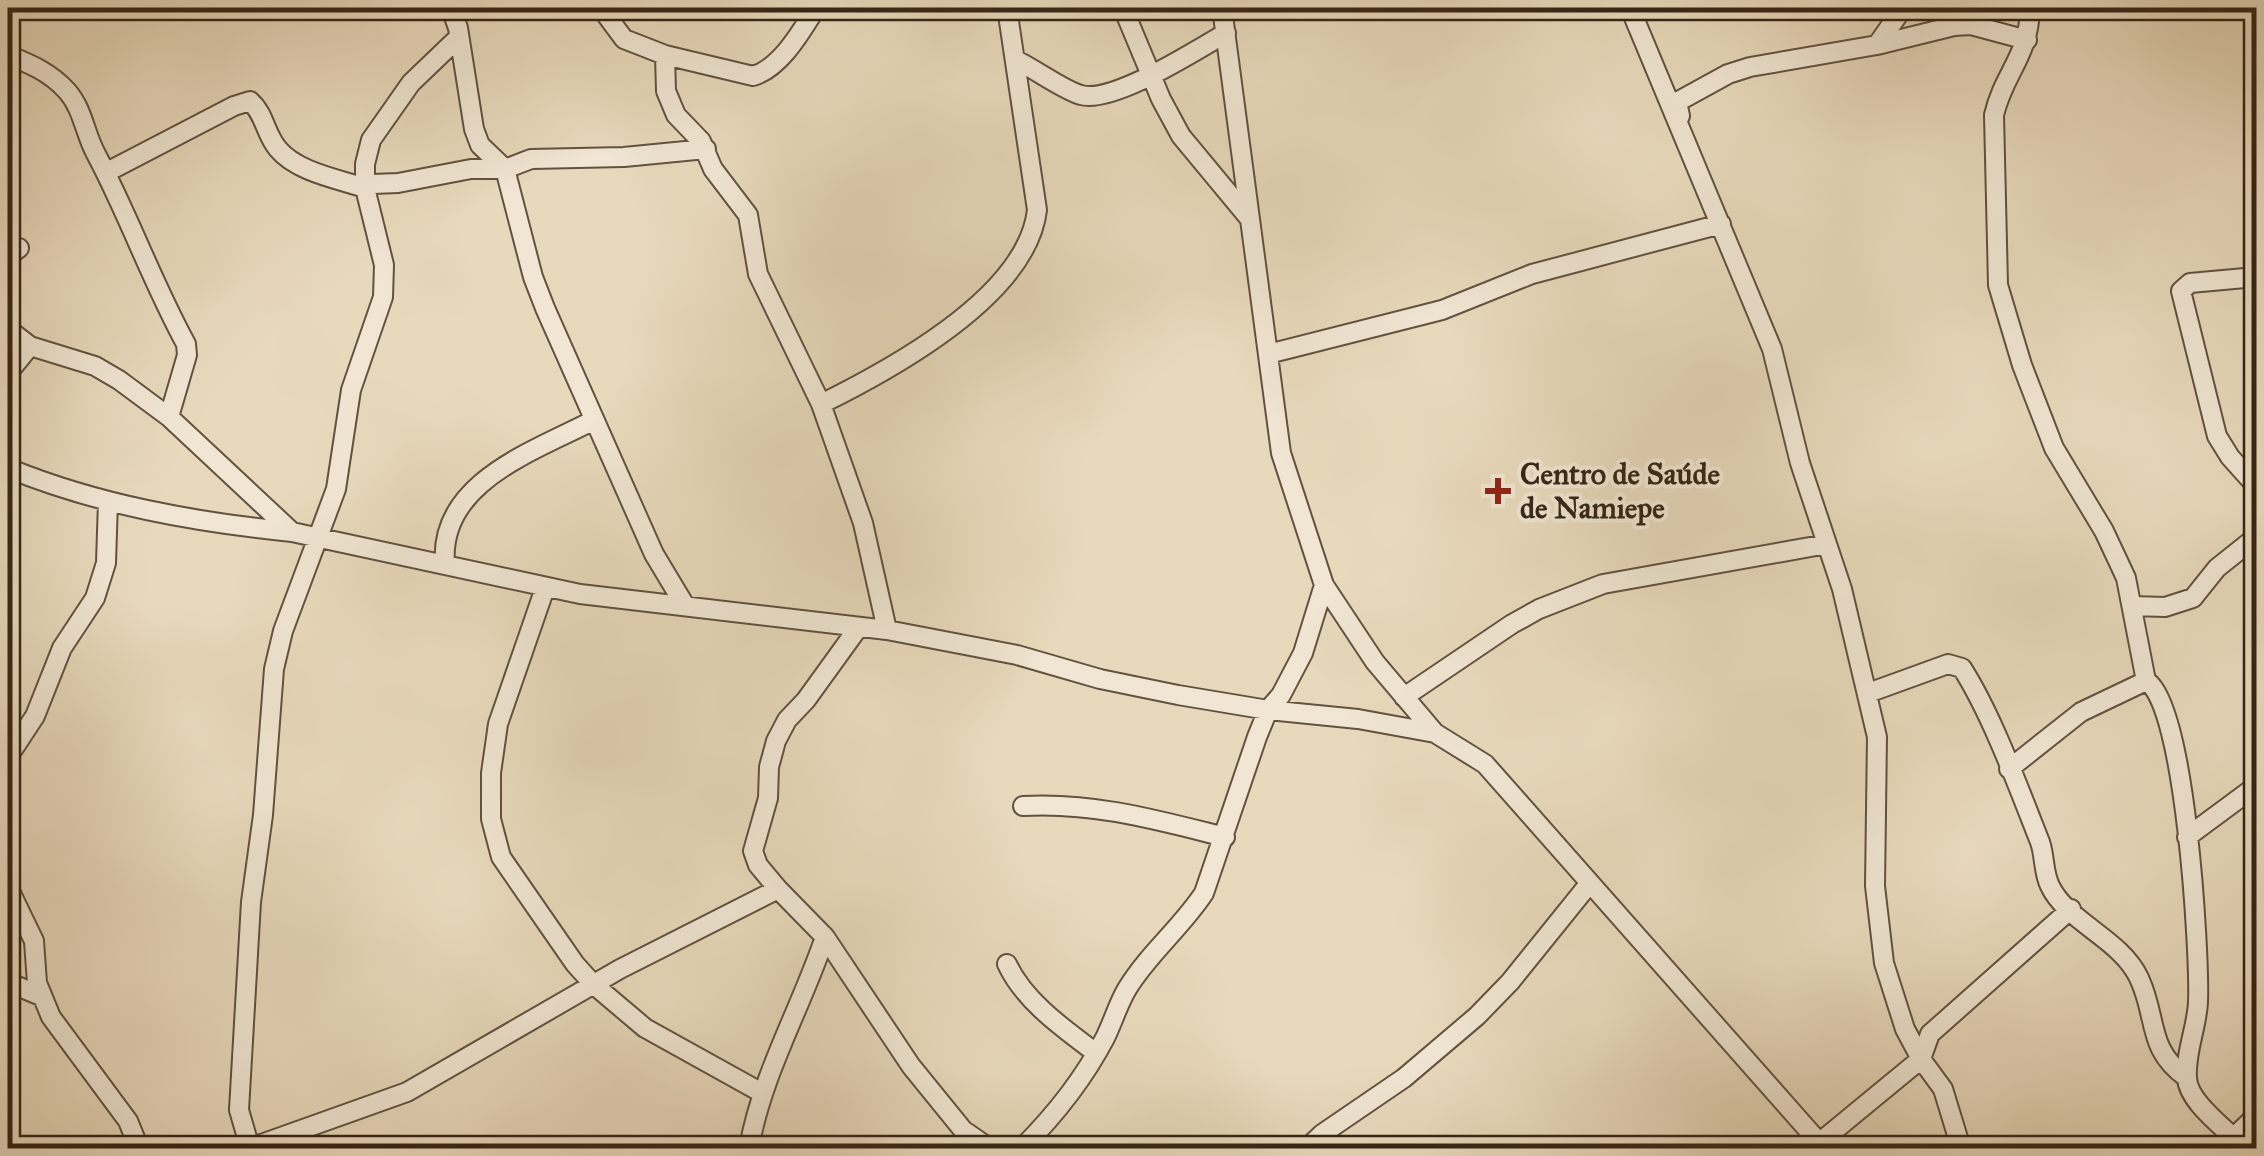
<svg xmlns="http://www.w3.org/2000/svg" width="2264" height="1156" viewBox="0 0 2264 1156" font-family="'IM FELL Great Primer',serif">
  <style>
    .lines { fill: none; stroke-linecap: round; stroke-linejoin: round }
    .minor-casing { stroke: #625240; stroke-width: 22 }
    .minor { stroke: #f0e6d3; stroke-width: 18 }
    .poi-dot { fill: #8f2418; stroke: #f0e6d3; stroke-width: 4 }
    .labels { text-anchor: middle; stroke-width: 8; stroke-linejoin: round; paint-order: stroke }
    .poi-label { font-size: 30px; font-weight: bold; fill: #352516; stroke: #f0e6d3; text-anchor: start }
  </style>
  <rect width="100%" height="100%" fill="#e8d9bc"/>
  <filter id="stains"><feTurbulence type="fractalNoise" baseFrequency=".002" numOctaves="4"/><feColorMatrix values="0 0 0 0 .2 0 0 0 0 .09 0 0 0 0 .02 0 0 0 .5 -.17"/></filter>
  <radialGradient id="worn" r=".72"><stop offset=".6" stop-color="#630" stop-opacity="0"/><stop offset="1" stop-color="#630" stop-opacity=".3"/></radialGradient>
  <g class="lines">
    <g class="minor-casing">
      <path id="minor" d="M451,8L458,28L474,129L480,145L505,169L533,277L545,308L654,554L684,604
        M601,8L624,39L665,55L753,76C781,68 802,30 816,8
        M1123,8L1161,99L1181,136L1249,218
        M1222,8L1281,453L1324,585L1375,662L1435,733L1485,764L1824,1148
        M1630,8L1772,349L1800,463L1842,589L1877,737L1875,886L1884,963L1905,1029L1921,1059L1943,1089L1961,1148
        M2030,8C2029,57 2004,72 1994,115L1998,285L2022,365L2054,448L2104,531L2126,578L2146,681C2185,700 2200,953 2198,1002C2197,1027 2185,1053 2187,1078C2188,1103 2228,1130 2244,1148
        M1877,45L1903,8
        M8,55C30,64 50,72 67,91C83,109 85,134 96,154C129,216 152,282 186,344L187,355L169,417
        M665,55L666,91L676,115L701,141L713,169L748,215L758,274L821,404L863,523L887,630
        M1018,61C1036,70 1065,91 1081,95C1113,104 1196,50 1226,33
        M1680,116L1677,102L1728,74L1750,67L1877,45L1954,26L1971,25L2027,40
        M107,172L234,106L250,101C265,114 265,134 278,149C297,172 338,179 365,188L373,184L398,183L471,169H505L531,159L624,157L706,149
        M8,256L19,248
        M2256,277L2190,283L2181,291L2217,436L2230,457L2256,486
        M8,329L30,346L95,366L119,380L169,417L292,532L580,594L887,630L1017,655L1100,679L1178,695L1268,710L1358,719L1435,733
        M1268,354L1442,310L1532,274L1721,224
        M8,373L30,346
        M821,404C892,369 1027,296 1037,210L1007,8
        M8,468C98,505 195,522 292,532
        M445,564C438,482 535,451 594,420
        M545,588L498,724L491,773V819L501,857L575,964L593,984L645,1028L762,1093
        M2132,606L2165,607L2193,598L2217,568L2256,537
        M858,628L806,700L787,720L776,741L769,767L768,798L753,851L758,865L778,889L825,937L911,1066L963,1130L989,1148
        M1868,693L1948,664L1962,668C1992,715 2019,789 2040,842C2045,856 2043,872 2050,886C2067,922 2121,939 2139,978C2158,1018 2146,1049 2187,1078
        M1404,697L1512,624L1539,609L1603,584L1827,544
        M8,757L35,716L62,648L95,598L106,563L108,501
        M2009,769L2081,712L2146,681
        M1023,806C1093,802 1157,820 1225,837
        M2187,837L2256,786
        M8,887L34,941L37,983L51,1017L128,1121L139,1148
        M1007,964C1024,1001 1064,1029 1096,1053
        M8,990L17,986L41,996
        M2234,1137L2256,1116
        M1819,1143L1921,1059L1930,1034L2071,909
        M250,1148L239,1110L251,902L263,815L274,669L283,631L336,489L351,390L383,297L384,265L365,188V164L371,140L411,83L459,37
        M250,1148L407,1092L620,969L778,889
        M749,1148C762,1074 801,1008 825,937
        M1022,1148C1055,1115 1083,1080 1105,1038C1113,1022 1118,1004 1127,989C1148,954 1181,928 1204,893L1257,737L1268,710L1281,695L1303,653L1324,585
        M1307,1148L1322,1134L1404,1078L1477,1016L1510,982L1589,884"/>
    </g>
    <use href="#minor" class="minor"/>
  </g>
  <path class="poi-dot" d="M1493 476h10v10h10v10h-10v10h-10v-10h-10v-10h10z"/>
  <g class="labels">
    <g class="poi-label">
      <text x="1520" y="484">Centro de Saúde<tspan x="1520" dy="34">de Namiepe</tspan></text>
    </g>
  </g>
  <rect width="2264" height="1156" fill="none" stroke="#e8d9bc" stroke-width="40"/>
  <rect x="10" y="10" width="2244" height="1136" fill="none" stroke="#352516" stroke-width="5"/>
  <rect x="20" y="20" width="2224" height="1116" fill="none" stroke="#352516" stroke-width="2.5"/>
  <rect width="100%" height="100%" filter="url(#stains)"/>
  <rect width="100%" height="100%" fill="url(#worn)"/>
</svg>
